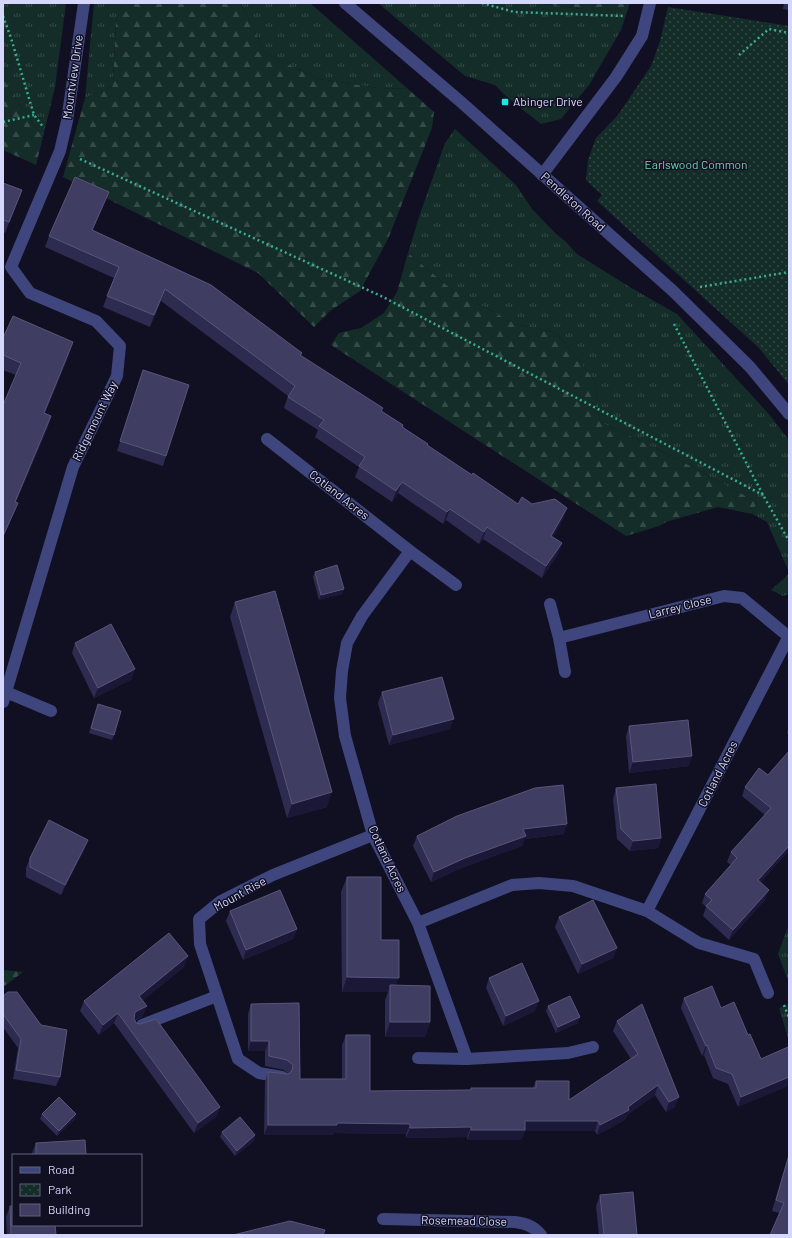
<svg xmlns="http://www.w3.org/2000/svg" width="792" height="1238" viewBox="0 0 792 1238" font-family="Barlow,sans-serif">
  <style>
    .grass { fill: url(#grass-tufts) }
    .forest { fill: url(#forest-firs) }
    .park { fill: url(#park-dots) }
    .lines { fill: none; stroke-linecap: round; stroke-linejoin: round }
    .path { stroke: #39ad94; stroke-width: 2.5; stroke-dasharray: 2 3; stroke-linecap: butt }
    .minor { stroke: #3f467e; stroke-width: 12 }
    .wall { fill: #2d2b50 }
    .shaded-wall { fill: #1a1836 }
    .building { fill: #3f3d62; stroke: #57567a }
    .poi-dot { fill: #13ebdf; stroke: #111023; stroke-width: 1.5 }
    .labels { text-anchor: middle; stroke-width: 3; stroke-linejoin: round; paint-order: stroke }
    .street-label { font-size: 12px; fill: #d6d7fc; stroke: #111023 }
    .poi-label { font-size: 12px; fill: #d6d7fc; stroke: #111023; text-anchor: start }
    .park-label { font-size: 12px; fill: #68d6aa; stroke: #111023 }
  </style>
  <defs>
    <pattern id="grass-tufts" width="24" height="20" patternUnits="userSpaceOnUse"><rect width="24" height="20" fill="#142d28"/><path d="M3 7l-1-3M5 7V3M7 7l1-3M15 17l-1-3M17 17v-4M19 17l1-3" fill="none" stroke="#354b48"/></pattern>
    <pattern id="forest-firs" width="22" height="20" patternUnits="userSpaceOnUse"><rect width="22" height="20" fill="#142d28"/><path d="M5 1l3.5 6h-7zM16 11l3.5 6h-7z" fill="#354b48"/></pattern>
    <pattern id="park-dots" width="8" height="8" patternUnits="userSpaceOnUse"><rect width="8" height="8" fill="#142d28"/><path d="M2 2h.1M6 6h.1" fill="none" stroke="#354b48" stroke-width="1.8" stroke-linecap="round"/></pattern>
  </defs>
  <rect width="100%" height="100%" fill="#111023"/>
  <path class="grass" d="M3,3H66L55,87L43,137L19,104L3,79Z
    M94,3H122L116,21L113,86L85,98Z
    M241,3H310L408,89L378,88L319,79L265,53Z
    M378,3H536L582,9H628L621,30L589,85L561,119L541,124L508,98L495,85L465,76Z
    M455,129L516,185L532,209L555,233L565,241L577,254L633,289L677,314L768,413L789,440V572L767,522L752,514L757,502L672,456L600,422L595,381L557,333L515,324L450,288L408,253L420,214L445,143Z
    M789,574V594L783,596L771,590Z
    M789,924V983L778,954Z
    M789,1004V1041L779,1008Z"/>
  <path class="forest" d="M122,3H241L265,53L319,79L378,88L408,89L434,112L432,128L388,239L360,291L330,311L314,327L258,273L63,177L85,98L113,86L116,21Z
    M536,3H630L628,9H582Z
    M3,79L19,104L43,137L36,165L3,150Z
    M408,253L450,288L515,324L557,333L595,381L600,422L672,456L757,502L752,514L718,507L666,522L659,526L626,536L331,345L339,333L361,328L384,313L397,292Z
    M3,970L23,972L3,987Z"/>
  <path class="park" d="M668,7L789,26V385L759,348L597,201L602,195L586,180L588,160L596,138L618,115L651,66L660,41Z"/>
  <g class="lines">
    <path class="path" d="M482,3L514,12L625,16
      M3,16L11,38L34,115L44,128
      M739,55L769,29L789,33
      M3,122L34,115
      M80,159L381,296L763,495
      M700,287L789,272
      M674,324L763,495L789,541
      M784,1005L789,1018"/>
    <path class="minor" d="M345,3L461,102L673,291L750,367L789,414
      M542,175L616,77L642,36L650,3
      M267,439L410,551L362,616L347,643L342,671L340,698L345,736L373,835L418,923L512,885L539,883L573,886L647,911L789,636
      M410,551L456,585
      M550,604L559,638L724,596L742,598L789,637
      M559,638L565,672
      M6,692L51,711
      M3,702L73,467L117,376L120,346L96,321L30,293L11,267L60,151L67,121L84,3
      M647,911L699,943L754,959L768,993
      M418,923L467,1059L568,1053L593,1047
      M142,1025L217,996
      M418,1058L467,1059
      M282,1077L259,1073L238,1059L200,944L199,919L221,901L273,875L373,835
      M383,1219L515,1222C525,1223 534,1226 541,1235"/>
  </g>
  <path class="wall" d="M784,3H789V10L783,9Z
    M3,183L22,190L5,233L3,232Z
    M109,192L104,203L93,230L302,353L301,356L403,425V427L427,445L472,475L518,504H532L567,508L563,519L553,537L562,543L558,554L542,578L483,539L479,544L446,520L443,524L398,493L392,502L355,477L359,467L315,437L318,430L284,408L288,396L161,301L150,327L103,307L114,278L45,247L49,236Z
    M3,338L69,355L45,413L51,416L47,429L16,502L18,503L13,515L3,538V405L16,375L3,370Z
    M143,370L166,456L163,466L117,451Z
    M315,572L344,589L342,594L319,600L313,577Z
    M235,602L327,807L287,818L230,617Z
    M75,643L132,679L94,698L72,653Z
    M382,692L450,729L389,745L378,703Z
    M96,710L114,735L112,740L89,733Z
    M629,726L689,766L629,773L626,736Z
    M789,727V735L787,733Z
    M789,751L760,882L765,900L729,940L703,916L706,907L702,903L705,894L731,865L727,862L731,852L765,815L742,796L745,787L768,775Z
    M616,788L661,838L658,848L630,851L617,839L613,799Z
    M564,834L525,839L522,846L461,868L431,882L413,846L417,836Z
    M88,840L84,850L61,895L26,877V868L30,858Z
    M347,877L381,940L396,986L430,1022L425,1037H385V1000L388,992H342L341,892Z
    M230,911L297,929L293,939L243,960L226,921Z
    M559,917L617,948L613,958L578,974L555,927Z
    M184,967L143,1000V1016L135,1021L220,1107L216,1117L194,1133L114,1023L99,1035L80,1011L84,1001Z
    M489,978L535,1011L503,1026L486,988Z
    M3,996L60,1077L56,1086L13,1079L18,1048L3,1027Z
    M684,998L748,1035L761,1059L738,1107L728,1084L713,1078L704,1055L702,1056L681,1008Z
    M299,1003L300,1079H342V1045L346,1035L370,1091L470,1090L471,1088H533L536,1081L569,1100L631,1059L613,1031L617,1021L675,1107L666,1112L655,1095L627,1115L625,1120L597,1135L595,1131H525L521,1140H467V1137L406,1138V1134L334,1133L333,1135H264L265,1082L268,1072L288,1074L284,1070L265,1066V1051H248V1014L251,1004Z
    M548,1006L578,1023L556,1033L546,1011Z
    M42,1114H76L74,1120L57,1136L40,1119Z
    M222,1132L255,1135L254,1141L235,1156L220,1137Z
    M36,1143L86,1155H32V1153Z
    M789,1153V1235L779,1213L772,1211Z
    M600,1195L637,1235H599L596,1206Z
    M10,1206L56,1235H7L6,1217Z"/>
  <path class="shaded-wall" d="M109,192L104,203L88,241L92,230Z
    M165,289L161,301L150,327L154,315Z
    M73,342L69,355L40,426L44,413Z
    M51,416L47,429L11,514L15,502Z
    M402,482L398,493L392,502L396,491Z
    M18,503L13,515L3,538V536Z
    M567,508L563,519L547,547L551,536Z
    M450,509L446,520L443,524L447,512Z
    M487,527L483,539L479,544L484,532Z
    M562,543L558,554L542,578L546,566Z
    M344,589L342,594L319,600L321,595Z
    M135,669L132,679L94,698L98,688Z
    M454,719L450,729L389,745L393,735Z
    M692,756L689,766L629,773L633,762Z
    M332,792L327,807L287,818L292,804Z
    M567,824L564,834L525,839L522,846L461,868L431,882L434,872L523,829Z
    M661,838L658,848L630,851L633,841Z
    M88,840L84,850L61,895L65,885Z
    M789,846V851L754,890L758,880Z
    M769,890L765,900L729,940L733,930Z
    M297,929L293,939L243,960L246,950Z
    M617,948L613,958L578,974L582,964Z
    M188,956L184,967L136,1006L139,996Z
    M347,977L399,978L393,992L390,985L388,992H342Z
    M539,1001L535,1011L503,1026L506,1016Z
    M147,1006L143,1016L131,1022L135,1012Z
    M118,1013L114,1023L99,1035L103,1025Z
    M580,1017L578,1023L556,1033L558,1027Z
    M390,1022H430L425,1037H385Z
    M251,1041H269L265,1051H248Z
    M707,1045L704,1055L702,1056L706,1046Z
    M789,1077V1086L738,1107L741,1097Z
    M658,1085L655,1095L627,1115L625,1120L597,1135L600,1125L628,1107Z
    M679,1097L675,1107L666,1112L669,1102Z
    M220,1107L216,1117L194,1133L198,1123Z
    M76,1114L74,1120L57,1136L59,1131Z
    M525,1121H598L595,1131H525L521,1140H467L471,1130Z
    M337,1123L410,1124L406,1134L334,1133L333,1135H264L268,1125Z
    M471,1127L467,1137L406,1138L410,1128Z
    M255,1135L254,1141L235,1156L237,1151Z"/>
  <path class="building" d="M75,177L109,192L92,230L211,285L302,353L300,355L383,408L381,411L403,425L402,427L428,444L427,445L472,475L473,473L518,504L522,497L532,504L555,499L567,508L551,536L562,543L546,566L487,527L484,532L450,509L447,512L402,482L396,491L359,466L365,457L319,426L324,420L288,397L295,386L165,289L154,315L107,296L119,267L49,236Z
    M3,183L22,190L9,222L3,220Z
    M13,316L73,342L44,413L51,416L15,502L18,503L3,536V405L21,363L3,355V338Z
    M143,370L189,385L166,456L120,441Z
    M337,565L344,589L321,595L315,572Z
    M275,591L332,792L292,804L235,602Z
    M111,624L135,669L98,688L75,643Z
    M442,677L454,719L393,735L382,692Z
    M98,704L121,711L114,735L91,728Z
    M688,720L692,756L633,762L629,726Z
    M789,751V846L758,880L769,890L733,930L706,906L712,900L705,894L737,858L731,852L771,808L745,787L759,768L768,775Z
    M656,784L661,838L633,841L621,829L616,788Z
    M563,785L567,824L523,829L526,836L465,858L434,872L417,836L457,816L535,788Z
    M49,820L88,840L65,885L30,867V858Z
    M347,877H381V940H399V978L347,977Z
    M280,890L297,929L246,950L230,911Z
    M593,900L617,948L582,964L559,917Z
    M169,933L188,956L139,996L147,1006L135,1012L134,1019L136,1023L140,1024L156,1019L220,1107L198,1123L118,1013L103,1025L84,1001Z
    M522,963L539,1001L506,1016L489,978Z
    M390,985L430,986V1022H390Z
    M712,986L721,1008L734,1002L748,1035L750,1034L761,1059L788,1047L789,1049V1077L741,1097L732,1074L716,1068L707,1045L706,1046L684,998Z
    M8,992H17L41,1025L67,1030L60,1077L16,1070L21,1039L3,1014V996Z
    M570,996L580,1017L558,1027L548,1006Z
    M299,1003L300,1079H346V1035H370V1091L471,1090V1088H536V1081H569V1100L638,1054L617,1021L642,1004L679,1097L669,1102L658,1085L628,1107L629,1110L600,1125L598,1121H525V1130H471V1127L410,1128V1124L337,1123V1125H268V1072L288,1074L292,1071L293,1065L287,1060L269,1056V1041H251V1004Z
    M59,1097L76,1114L59,1131L42,1114Z
    M240,1117L255,1135L237,1151L222,1132Z
    M85,1140L86,1155H36V1143Z
    M789,1155V1235H770L784,1203L776,1200Z
    M633,1192L637,1235H604L600,1195Z
    M10,1206H13V1225H55L56,1235H11Z
    M290,1221L325,1230L323,1235H233Z"/>
  <rect class="poi-dot" x="501" y="98" width="8" height="8" rx="2"/>
  <g class="labels">
    <g class="street-label">
      <text transform="translate(73 77) rotate(-82)" y="4">Mountview Drive</text>
      <text transform="translate(573 202) rotate(42)" y="4">Pendleton Road</text>
      <text transform="translate(95 421) rotate(-64)" y="4">Ridgemount Way</text>
      <text transform="translate(339 495) rotate(38)" y="4">Cotland Acres</text>
      <text transform="translate(680 607) rotate(-14)" y="4">Larrey Close</text>
      <text transform="translate(718 774) rotate(-63)" y="4">Cotland Acres</text>
      <text transform="translate(387 859) rotate(65)" y="4">Cotland Acres</text>
      <text transform="translate(240 894) rotate(-29)" y="4">Mount Rise</text>
      <text transform="translate(464 1221) rotate(1)" y="4">Rosemead Close</text>
    </g>
    <g class="poi-label">
      <text x="513" y="106">Abinger Drive</text>
    </g>
    <g class="park-label">
      <text x="696" y="169">Earlswood Common</text>
    </g>
  </g>
  <rect width="792" height="1238" fill="none" stroke="#d6d7fc" stroke-width="8"/>
  <rect x="12" y="1154" width="130" height="72" fill="#111023" stroke="#60607a"/>
  <rect x="20" y="1167" width="20" height="6" fill="#3f467e" stroke="#60607a"/>
  <text x="48" y="1174" font-size="12" fill="#d6d7fc">Road</text>
  <rect x="20" y="1184" width="20" height="12" fill="url(#park-dots)" stroke="#60607a"/>
  <text x="48" y="1194" font-size="12" fill="#d6d7fc">Park</text>
  <rect x="20" y="1204" width="20" height="12" fill="#3f3d62" stroke="#60607a"/>
  <text x="48" y="1214" font-size="12" fill="#d6d7fc">Building</text>
</svg>
